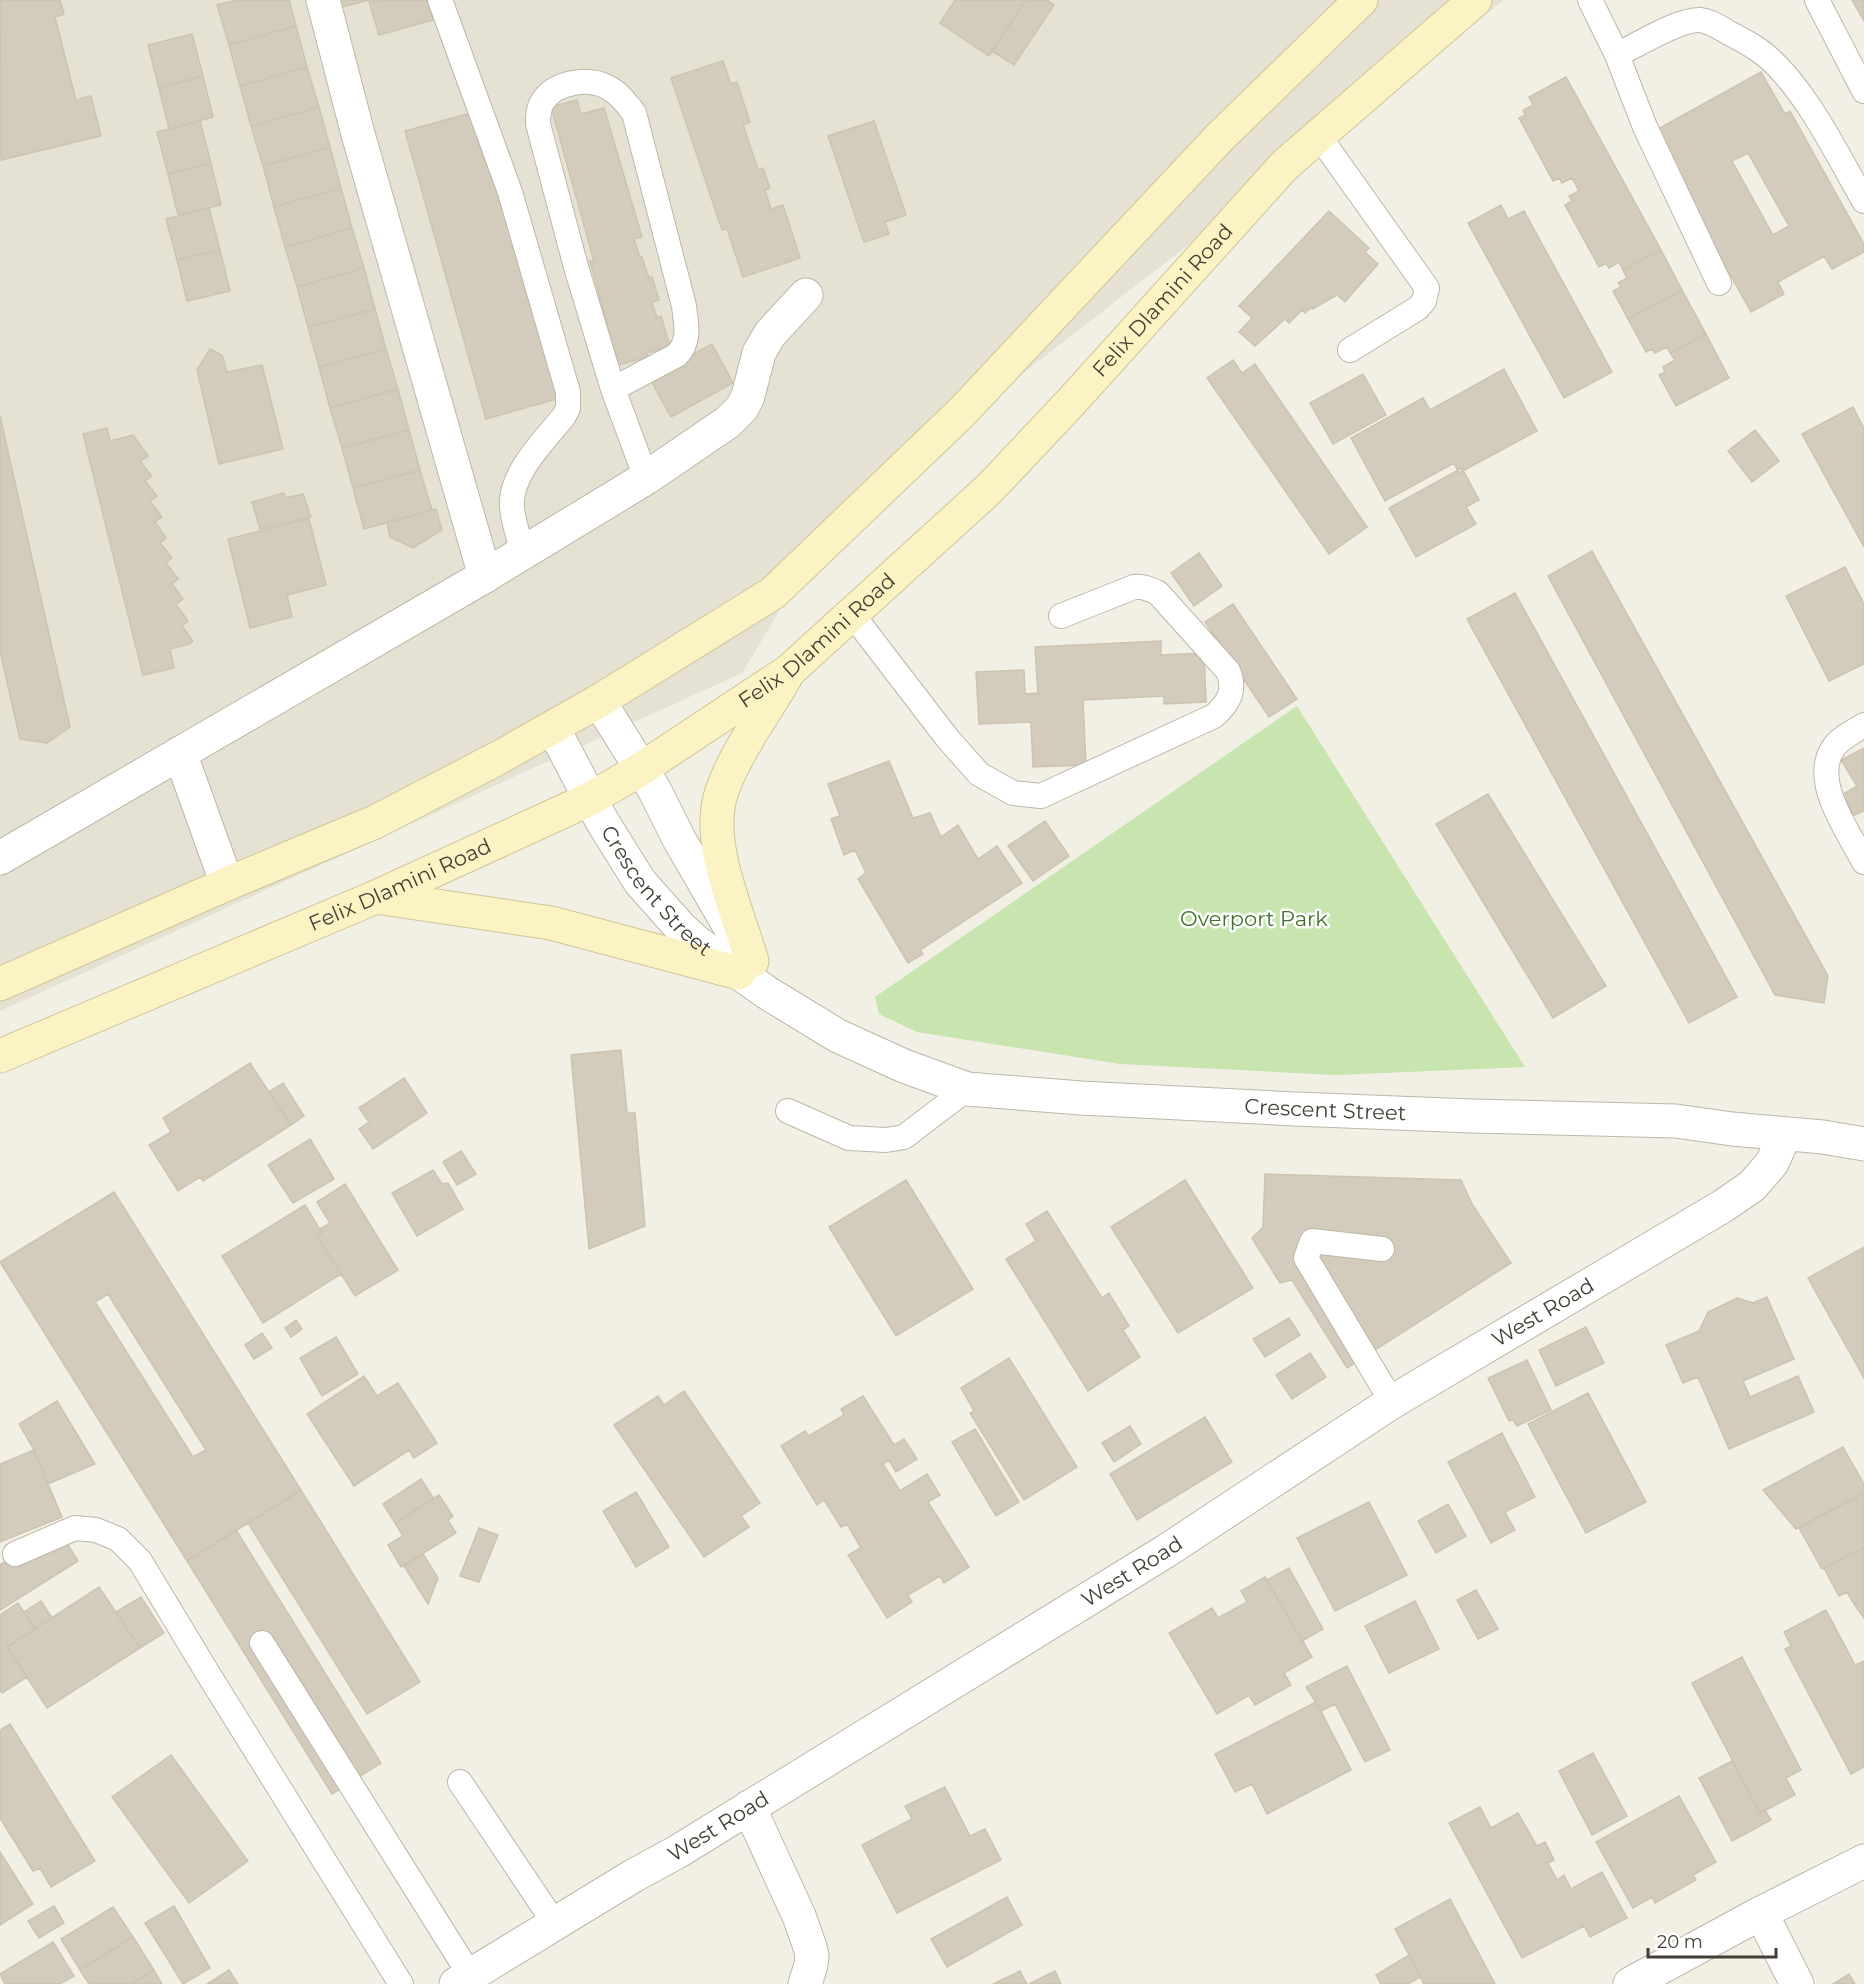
<svg xmlns="http://www.w3.org/2000/svg" width="1864" height="1984" viewBox="0 0 1864 1984" font-family="Montserrat,sans-serif">
  <style>
    .residential { fill: #e5e1d3 }
    .green { fill: #c8e4af }
    .building { fill: #d3cbbb; stroke: #cdc4af; stroke-width: 1.5; fill-rule: evenodd }
    .lines { fill: none; stroke-linecap: round; stroke-linejoin: round }
    .lane-casing { stroke: #bdb7a8; stroke-width: 26 }
    .street-casing { stroke: #bdb7a8; stroke-width: 35 }
    .secondary-casing { stroke: #d0c597; stroke-width: 35 }
    .lane { stroke: #fff; stroke-width: 24 }
    .street { stroke: #fff; stroke-width: 33 }
    .secondary { stroke: #fcf3c5; stroke-width: 33 }
    .labels { text-anchor: middle; stroke-width: 5; stroke-linejoin: round; paint-order: stroke }
    .street-label { font-size: 21px; fill: #443f35; stroke: #fff }
    .park-label { font-size: 21px; fill: #41722b; stroke: #fff }
  </style>
  <rect width="100%" height="100%" fill="#f2efe5"/>
  <path class="residential" d="M0,0H1504L835,519L742,673L0,1011Z"/>
  <path class="green" d="M1297,706L1525,1067L1336,1075L1120,1064L917,1032L879,1014L875,997Z"/>
  <path class="building" d="M0,0H60L64,14L55,17L76,100L91,96L101,136L1,160Z
    M236,0H289L296,26L229,45L217,5Z
    M340,0H369L342,7Z
    M427,0L433,20L379,35L369,1Z
    M955,0H1026L989,56L940,23Z
    M1026,0H1047L1054,5L1014,65L992,51Z
    M1852,0H1864V21Z
    M296,26L307,67L240,86L229,45Z
    M192,34L203,76L159,88L148,45Z
    M723,61L731,84L737,82L750,122L743,125L758,169L763,168L770,188L765,190L771,209L783,205L800,258L743,277L727,229L722,230L671,78Z
    M307,67L319,107L251,126L240,86Z
    M1761,72L1785,114L1790,111L1864,244V252L1832,269L1824,256L1778,282L1784,294L1751,312L1675,176L1656,130ZM1748,153L1789,226L1773,235L1732,161Z
    M203,76L213,117L169,129L159,88Z
    M1566,77L1661,250L1623,270L1619,262L1609,268L1606,263L1599,267L1565,205L1572,201L1569,196L1579,191L1572,178L1562,183L1559,178L1553,181L1519,118L1525,115L1523,110L1533,105L1529,97Z
    M577,100L581,114L604,108L642,237L634,239L640,258L642,257L649,278L652,277L659,300L652,302L657,318L661,316L670,346L647,353L648,357L618,365L590,261H594L551,107Z
    M319,107L330,147L263,166L251,126Z
    M478,111L560,398L486,419L405,131Z
    M200,121L211,163L168,174L157,132Z
    M874,121L906,215L885,222L889,234L864,242L828,136Z
    M330,147L341,188L274,207L263,166Z
    M211,163L221,205L178,215L168,174Z
    M341,188L352,228L285,247L274,207Z
    M1501,205L1508,219L1524,211L1612,372L1564,398L1468,223Z
    M209,208L220,250L177,260L166,219Z
    M1329,211L1369,248L1365,252L1378,264L1345,302L1337,295L1313,309L1311,308L1305,313L1302,310L1289,323L1285,319L1255,346L1239,332L1252,318L1239,306Z
    M352,228L364,268L297,287L285,247Z
    M220,250L230,291L187,301L177,260Z
    M1661,250L1682,290L1628,319L1613,291L1621,287L1618,283L1627,278L1623,270Z
    M364,268L375,309L308,327L297,287Z
    M1682,290L1706,334L1670,353L1667,347L1655,353L1652,349L1646,352L1628,319Z
    M375,309L386,349L319,367L308,327Z
    M1706,334L1729,378L1676,406L1659,375L1665,372L1663,367L1675,360L1670,353Z
    M712,344L733,383L671,417L649,377Z
    M210,349L222,355L227,372L262,365L283,449L219,464L197,370Z
    M386,349L398,389L330,408L319,367Z
    M1233,360L1242,373L1255,364L1367,527L1329,554L1207,378Z
    M1504,369L1537,431L1459,473L1454,463L1385,501L1351,438L1423,398L1430,410Z
    M1363,374L1386,415L1333,444L1310,403Z
    M398,389L409,430L342,448L330,408Z
    M1853,407L1864,428V547L1802,434Z
    M0,416L70,727L47,743L20,739L0,651Z
    M107,428L110,441L133,435L148,456L140,461L152,476L145,481L157,496L150,501L162,517L155,522L166,538L160,543L172,558L166,563L178,579L172,584L183,599L176,604L188,621L182,626L193,641L189,644L170,649L174,668L143,675L83,434Z
    M409,430L420,470L353,488L342,448Z
    M1755,430L1779,461L1752,482L1728,451Z
    M1462,468L1479,500L1466,507L1476,524L1416,557L1389,508Z
    M420,470L432,510L364,529L353,488Z
    M284,493L285,498L303,494L311,517L260,529L252,502Z
    M436,509L442,530L413,548L390,537L387,523Z
    M309,519L326,585L287,595L292,617L250,628L228,539Z
    M1592,551L1828,976L1824,1003L1775,995L1548,576Z
    M1199,553L1222,586L1194,606L1171,573Z
    M1845,567L1864,604V664L1829,681L1786,596Z
    M1515,593L1737,997L1689,1023L1467,619Z
    M1233,604L1297,699L1269,717L1205,622Z
    M1161,641V655L1204,653L1206,702L1164,704V696L1083,700L1086,765L1033,767L1031,722L979,724L976,672L1024,670L1025,694L1038,693L1035,647Z
    M1864,748V811L1854,815L1842,795L1857,786L1841,760Z
    M889,761L913,818L930,813L941,837L958,825L978,859L997,846L1022,883L920,950L923,954L908,963L858,879L866,873L855,850L844,855L831,819L840,816L828,784Z
    M1488,794L1606,986L1553,1018L1436,824Z
    M1045,821L1069,856L1033,881L1008,846Z
    M621,1050L627,1113H635L645,1226L589,1249L571,1055Z
    M250,1063L291,1125L203,1181L200,1177L178,1191L149,1145L171,1132L163,1118Z
    M404,1078L427,1113L373,1149L359,1129L369,1122L359,1108Z
    M283,1083L304,1116L291,1125L269,1092Z
    M310,1139L334,1179L293,1203L268,1165Z
    M461,1151L476,1174L457,1185L443,1162Z
    M433,1170L442,1184L448,1183L463,1209L417,1236L392,1193Z
    M1265,1174L1461,1180L1472,1204L1511,1263L1347,1368L1292,1280L1280,1283L1252,1238L1263,1227Z
    M906,1180L973,1289L896,1336L829,1227Z
    M1185,1180L1253,1288L1178,1333L1111,1227Z
    M345,1184L398,1270L355,1296L317,1236L322,1233L320,1229L330,1223L317,1202Z
    M114,1192L301,1490L187,1561L0,1262ZM108,1294L206,1450L193,1457L95,1302Z
    M305,1205L322,1233L317,1236L341,1274L263,1323L222,1256Z
    M1047,1211L1102,1298L1109,1293L1129,1326L1123,1330L1140,1357L1088,1391L1006,1259L1036,1241L1026,1224Z
    M1864,1247V1378L1808,1278Z
    M1767,1297L1794,1359L1743,1381L1750,1397L1798,1376L1814,1412L1729,1449L1698,1377L1683,1383L1666,1345L1699,1331L1708,1312L1737,1298L1753,1303Z
    M1289,1318L1300,1335L1265,1357L1253,1339Z
    M296,1320L302,1329L291,1337L285,1328Z
    M1586,1327L1604,1363L1556,1386L1539,1350Z
    M262,1333L272,1348L254,1359L245,1345Z
    M336,1337L358,1374L322,1396L300,1358Z
    M1310,1353L1326,1377L1292,1399L1276,1375Z
    M1009,1358L1077,1467L1024,1500L970,1413L974,1411L961,1388Z
    M1527,1360L1551,1410L1517,1426L1513,1420L1509,1421L1488,1378Z
    M364,1376L377,1396L398,1383L437,1443L414,1458L409,1450L354,1486L307,1414Z
    M684,1391L760,1503L741,1516L749,1527L704,1557L614,1425L658,1396L664,1405Z
    M1588,1393L1646,1502L1586,1533L1528,1424Z
    M863,1396L894,1445L904,1439L917,1459L896,1472L889,1460L883,1464L900,1491L927,1474L940,1495L928,1502L969,1567L944,1583L940,1576L908,1595L912,1602L887,1618L848,1555L861,1548L847,1524L841,1527L824,1500L817,1505L781,1446L805,1431L809,1436L844,1415L841,1409Z
    M57,1401L95,1464L48,1484L34,1450L19,1424Z
    M1205,1417L1232,1462L1137,1520L1110,1474Z
    M1130,1426L1141,1444L1114,1462L1102,1443Z
    M975,1429L1019,1502L996,1516L952,1442Z
    M1502,1433L1535,1497L1505,1512L1515,1530L1491,1543L1448,1462Z
    M1843,1447L1864,1484V1493L1796,1529L1763,1490Z
    M34,1450L62,1517L0,1542V1464Z
    M421,1479L434,1499L395,1523L383,1504Z
    M301,1490L420,1682L367,1714L248,1523Z
    M636,1492L669,1547L636,1567L603,1511Z
    M1864,1493V1547L1822,1569L1799,1528Z
    M439,1495L453,1516L448,1520L456,1533L401,1567L388,1545L403,1536L395,1523Z
    M1369,1502L1407,1575L1335,1611L1297,1538Z
    M1448,1504L1466,1536L1436,1553L1418,1521Z
    M479,1528L498,1535L479,1582L460,1576Z
    M236,1530L381,1763L332,1794L187,1561Z
    M63,1537L78,1561L0,1610V1565L18,1554Z
    M1864,1547V1598L1854,1604L1847,1592L1839,1596L1824,1568Z
    M423,1554L438,1578L428,1604L404,1566Z
    M1289,1568L1323,1629L1302,1641L1267,1580Z
    M1265,1577L1312,1657L1284,1673L1291,1685L1255,1705L1249,1695L1217,1714L1169,1633L1212,1608L1218,1618L1247,1602L1241,1591Z
    M99,1587L140,1648L47,1708L7,1647Z
    M1476,1590L1498,1629L1478,1639L1457,1600Z
    M141,1597L164,1633L140,1648L116,1612Z
    M1864,1598V1618L1854,1604Z
    M41,1601L52,1618L35,1629L24,1612Z
    M1415,1601L1439,1649L1389,1673L1365,1626Z
    M18,1603L35,1629L7,1647L27,1677L2,1693L0,1690V1615Z
    M1826,1610L1855,1665L1864,1661V1767L1851,1774L1785,1649L1791,1646L1784,1632Z
    M1742,1657L1801,1770L1786,1778L1795,1795L1760,1813L1692,1683Z
    M1347,1666L1390,1750L1365,1762L1335,1704L1321,1711L1306,1687Z
    M1314,1703H1316L1321,1711L1351,1770L1267,1814L1252,1784L1235,1792L1215,1754Z
    M10,1724L95,1861L51,1887L40,1868L33,1871L0,1818V1730Z
    M1593,1753L1627,1816L1592,1835L1559,1771Z
    M171,1755L248,1861L189,1903L112,1797Z
    M1732,1761L1760,1813L1765,1810L1771,1820L1732,1841L1699,1778Z
    M945,1787L970,1836L985,1829L1001,1860L897,1913L862,1845L912,1819L905,1806Z
    M1679,1796L1716,1862L1693,1875L1696,1880L1655,1903L1652,1897L1633,1908L1596,1842Z
    M1480,1807L1491,1828L1518,1813L1537,1846L1545,1842L1554,1860L1548,1863L1557,1880L1564,1875L1571,1889L1602,1872L1627,1918L1590,1937L1584,1926L1522,1958L1449,1823Z
    M0,1852L33,1904L0,1925Z
    M1007,1897L1022,1925L947,1967L931,1939Z
    M1450,1899L1495,1984H1424L1409,1955L1395,1929Z
    M54,1906L64,1923L39,1938L28,1921Z
    M174,1906L210,1968L183,1984L145,1923Z
    M113,1907L133,1937L80,1970L61,1939Z
    M133,1937L154,1970L131,1984H89L80,1970Z
    M53,1942L74,1976L60,1984H5L0,1974Z
    M1409,1955L1420,1977L1408,1984H1381L1376,1975Z
    M154,1970L162,1984H131Z
    M229,1970L238,1984H207Z
    M1020,1971L1027,1984H993Z
    M1055,1971L1061,1984H1029Z
    M1849,1974L1855,1984H1833Z"/>
  <g class="lines">
    <g class="lane-casing">
      <path id="lane" d="M440,0L510,192L568,392V408L564,416C544,441 509,475 512,507C513,522 519,538 523,553
        M1590,0L1617,55L1645,127L1719,283
        M1817,0L1864,91
        M1617,55C1635,46 1681,18 1700,20C1711,21 1720,28 1729,33C1741,39 1754,46 1764,54C1805,87 1838,156 1864,201
        M1319,136L1427,288L1424,301L1418,308L1350,350
        M613,389L677,355C691,340 686,324 684,306L634,113C626,103 619,93 607,87C588,77 555,82 543,101C538,108 538,116 538,124L576,267L613,389L646,478
        M852,614L948,739L979,774L1013,793L1041,796L1214,716C1229,703 1236,690 1228,671L1158,593C1150,589 1143,586 1134,587L1061,616
        M1864,725C1855,731 1840,738 1834,747C1810,780 1848,831 1864,862
        M788,1111L849,1138L886,1140L904,1137L967,1089
        M1382,1249L1312,1241L1306,1258L1392,1402
        M15,1554L75,1528L96,1530L118,1539L140,1561L207,1672L401,1984
        M262,1643L470,1975
        M460,1782L555,1924"/>
    </g>
    <g class="street-casing">
      <g id="street">
        <path d="M323,0L358,134L485,576"/>
        <path d="M599,701L654,789L679,839L738,941"/>
        <path id="s1" d="M553,728L602,821L640,882L681,928L699,944L766,992L838,1036L904,1066L967,1089L1081,1098L1295,1109L1472,1116L1676,1121L1732,1129L1823,1137L1864,1144"/>
        <path d="M180,753L227,884"/>
        <path d="M0,858L485,576L646,478L728,422L742,408L748,396L759,353L770,334L806,295"/>
        <path d="M749,1807L799,1916L810,1947L812,1956L811,1965L805,1984"/>
        <path d="M1761,1913L1797,1984"/>
        <path id="s2" d="M456,1984L633,1876L677,1852L1166,1551L1392,1402L1723,1206L1752,1186L1772,1163L1785,1134"/>
        <path d="M1630,1984L1761,1913L1864,1861"/>
      </g>
    </g>
    <g class="secondary-casing">
      <g id="secondary">
        <path d="M376,897L551,923L739,973"/>
        <path d="M752,961C738,912 704,841 722,791C735,753 765,713 785,678"/>
        <path d="M0,984L227,884L375,822L500,757L599,701L773,593L962,412L1220,137L1361,0"/>
        <path id="s3" d="M0,1056L376,897L590,799L641,769L789,671L989,489L1072,401L1285,165L1475,0"/>
      </g>
    </g>
    <use href="#lane" class="lane"/>
    <use href="#street" class="street"/>
    <use href="#secondary" class="secondary"/>
  </g>
  <g class="labels">
    <g class="street-label">
      <text dy="7" stroke="none"><textPath href="#s3" startOffset="1407">Felix Dlamini Road</textPath></text>
      <text dy="7" stroke="none"><textPath href="#s3" startOffset="921">Felix Dlamini Road</textPath></text>
      <text dy="7" stroke="none"><textPath href="#s3" startOffset="435">Felix Dlamini Road</textPath></text>
      <text dy="7" stroke="none"><textPath href="#s1" startOffset="194">Crescent Street</textPath></text>
      <text dy="7" stroke="none"><textPath href="#s1" startOffset="928">Crescent Street</textPath></text>
      <text dy="7" stroke="none"><textPath href="#s2" startOffset="1278">West Road</textPath></text>
      <text dy="7" stroke="none"><textPath href="#s2" startOffset="792">West Road</textPath></text>
      <text dy="7" stroke="none"><textPath href="#s2" startOffset="306">West Road</textPath></text>
    </g>
    <g class="park-label">
      <text x="1254" y="926">Overport Park</text>
    </g>
  </g>
  <path d="M1648 1948v9h128v-9" fill="none" stroke="#443f35" stroke-width="3"/>
  <text x="1657" y="1948" font-size="18" fill="#443f35" stroke="#ffffff" stroke-width="4.5" paint-order="stroke">20 m</text>
</svg>
